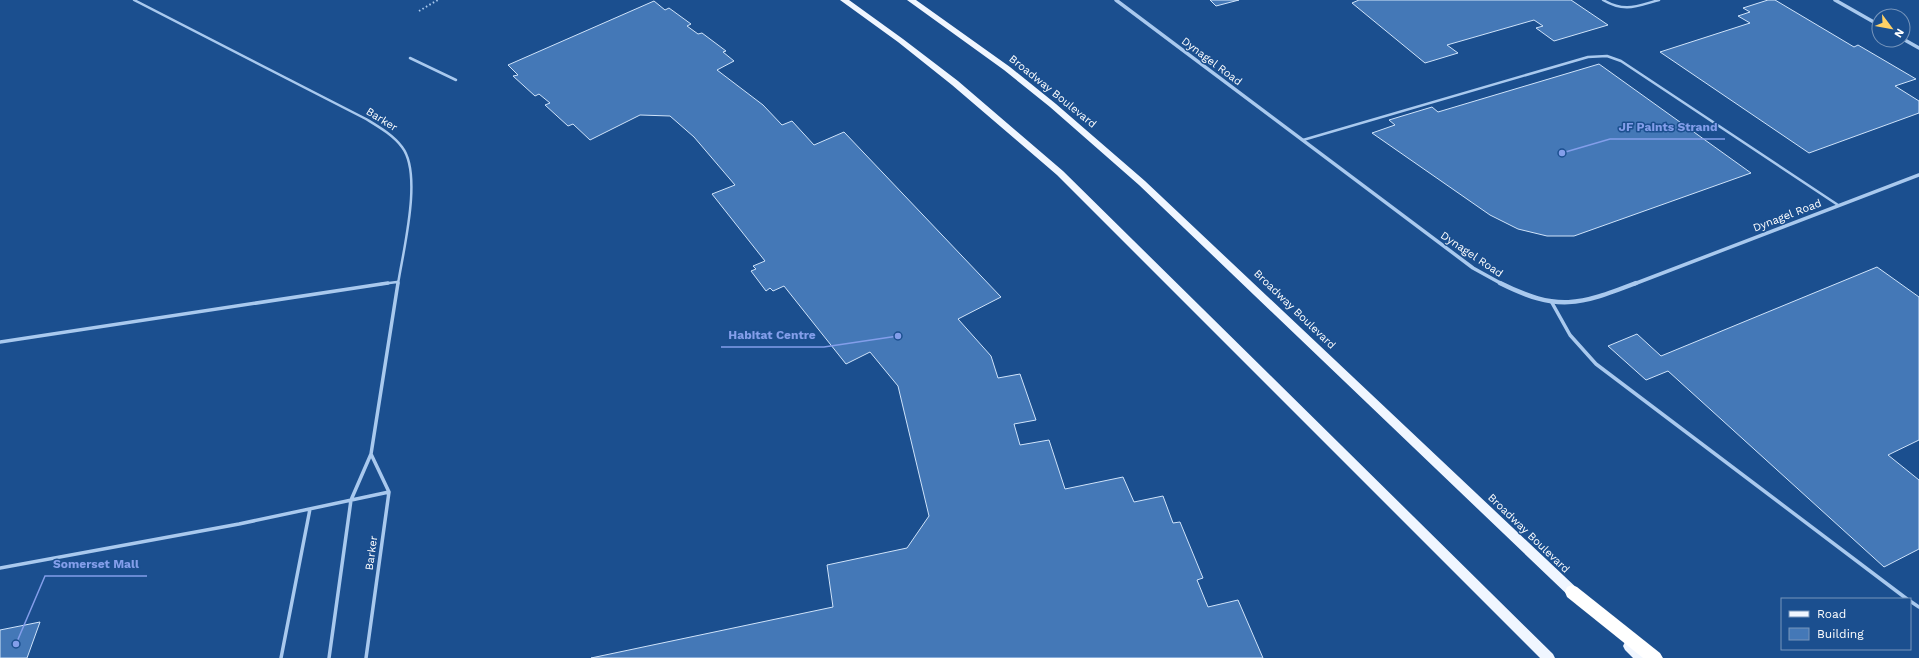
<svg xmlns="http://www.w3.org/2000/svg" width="1919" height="658" viewBox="0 0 1919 658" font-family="'Work Sans',sans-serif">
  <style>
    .building { fill: #4478b7; stroke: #cfe3fa }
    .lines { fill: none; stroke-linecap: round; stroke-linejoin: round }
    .path { stroke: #a9c9ee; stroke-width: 2; stroke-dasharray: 1.5 2.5; stroke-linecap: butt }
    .service-far1 { stroke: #a9c9ee; stroke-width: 2.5 }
    .service { stroke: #a9c9ee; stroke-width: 3.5 }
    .minor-far1 { stroke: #a9c9ee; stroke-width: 3.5 }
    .minor { stroke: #a9c9ee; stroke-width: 4.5 }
    .primary { fill: #f0f6ff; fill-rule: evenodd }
    .motorway { fill: #fff; fill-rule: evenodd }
    .labels { text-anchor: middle; stroke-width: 3; stroke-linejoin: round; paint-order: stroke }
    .street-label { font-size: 11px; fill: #fff; stroke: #1b4f8f }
    .leader { fill: none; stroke: #839eea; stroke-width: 1.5 }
    .callout-dot { fill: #839eea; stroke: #1b4f8f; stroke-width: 1.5 }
    .callout-label { font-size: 12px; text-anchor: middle; font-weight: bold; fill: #839eea; stroke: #1b4f8f; stroke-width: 3; stroke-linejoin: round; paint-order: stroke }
  </style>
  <rect width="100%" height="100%" fill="#1b4f8f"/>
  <path class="building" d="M1210,0H1239L1216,6Z
    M1359,0H1571L1608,25L1554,41L1536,28L1543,26L1534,20L1447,45L1458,53L1425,63L1352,3Z
    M1768,0H1775L1854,47L1858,45L1916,79L1895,86L1919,101V113L1809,153L1660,52L1750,23L1738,16L1750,12L1743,8Z
    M654,1L665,10L669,8L691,24L687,26L698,34L702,33L726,51L723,52L734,61L717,70L763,105L782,125L792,121L814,145L844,132L1001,297L958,319L991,356L998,378L1020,374L1036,420L1014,424L1020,445L1049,440L1065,489L1123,477L1134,502L1163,496L1173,523L1180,522L1203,578L1197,580L1208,607L1238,600L1263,658H591L833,607L827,565L907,548L929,516L898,386L870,352L846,364L784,286L773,291L770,288L766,291L751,271L756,269L753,266L765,261L712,194L735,185L694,137L670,116L640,115L590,140L573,124L568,126L545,105L550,103L539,94L535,96L513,76L518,75L508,65Z
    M1599,64L1751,173L1574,236H1547L1518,229L1490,215L1372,133L1395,125L1389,120L1432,107L1438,112Z
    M1877,267L1919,297V440L1888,455L1919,480V549L1884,567L1668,371L1646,380L1608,346L1637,334L1661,356Z
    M40,622L27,658H0V630Z"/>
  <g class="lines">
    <path class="path" d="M419,11L438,0"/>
    <path class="service-far1" d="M134,0L366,119C379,127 393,135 402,147C423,174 403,251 398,284
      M1603,0C1625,13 1637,6 1659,0
      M410,58L456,80
      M1303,140L1588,57L1607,56L1621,61L1838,205
      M381,284L397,282"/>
    <path class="service" d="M1551,301L1570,335L1596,364L1907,599
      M0,342L388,283
      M0,568L239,524L389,492
      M1910,601L1919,607
      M281,658L310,509
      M329,658L351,500L371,454L398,283
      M366,658L389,492L371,454"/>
    <path class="minor-far1" d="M1116,0L1473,268L1502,284
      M1835,0L1879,25
      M1903,39L1919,48
      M1634,284L1919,175"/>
    <path class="minor" d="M1500,283C1558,312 1579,305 1636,283"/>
    <path class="primary" d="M840,0H849L903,39L958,81L1063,171L1553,654L1555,658H1540L1057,175L952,85L898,42Z
      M907,0H916L1010,67L1056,104L1145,181L1581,592L1583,596L1581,600L1577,602L1573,600L1139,185L1050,107L1004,70Z
      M1629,640C1636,643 1645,651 1648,658H1633L1625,650L1623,646L1625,642Z"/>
    <path class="motorway" d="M1572,585L1577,587L1660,653L1663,658H1643L1567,597L1565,592L1567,587Z"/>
  </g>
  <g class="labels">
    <g class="street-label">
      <text transform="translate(1212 61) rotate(37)" y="4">Dynagel Road</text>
      <text transform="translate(1053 91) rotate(39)" y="4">Broadway Boulevard</text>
      <text transform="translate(382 119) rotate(32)" y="4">Barker</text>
      <text transform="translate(1787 215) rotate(-21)" y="4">Dynagel Road</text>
      <text transform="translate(1472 254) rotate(34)" y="4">Dynagel Road</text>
      <text transform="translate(1295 309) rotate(44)" y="4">Broadway Boulevard</text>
      <text transform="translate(1529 533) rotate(44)" y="4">Broadway Boulevard</text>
      <text transform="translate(371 553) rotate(-82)" y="4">Barker</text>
    </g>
  </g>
  <path class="leader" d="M1562 153L1610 139H1725M898 336L824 347H721M16 644L45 576H147"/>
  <g class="callout-dot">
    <circle cx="1562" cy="153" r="4"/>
    <circle cx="898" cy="336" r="4"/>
    <circle cx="16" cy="644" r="4"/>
  </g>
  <g class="callout-label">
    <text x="1668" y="131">JF Paints Strand</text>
    <text x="772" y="339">Habitat Centre</text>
    <text x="96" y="568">Somerset Mall</text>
  </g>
  <rect x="1781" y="598" width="130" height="52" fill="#1b4f8f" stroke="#7695bc"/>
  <rect x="1789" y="611" width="20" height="6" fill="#f0f6ff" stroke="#7695bc"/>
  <text x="1817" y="618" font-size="12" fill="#ffffff">Road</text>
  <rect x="1789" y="628" width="20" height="12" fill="#4478b7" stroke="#7695bc"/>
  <text x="1817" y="638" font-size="12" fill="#ffffff">Building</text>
  <g transform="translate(1891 28) rotate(122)"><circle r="19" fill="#1b4f8f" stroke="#7695bc"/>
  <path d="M0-3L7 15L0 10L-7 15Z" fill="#ffd166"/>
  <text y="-6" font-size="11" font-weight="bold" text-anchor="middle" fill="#ffffff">N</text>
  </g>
</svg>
